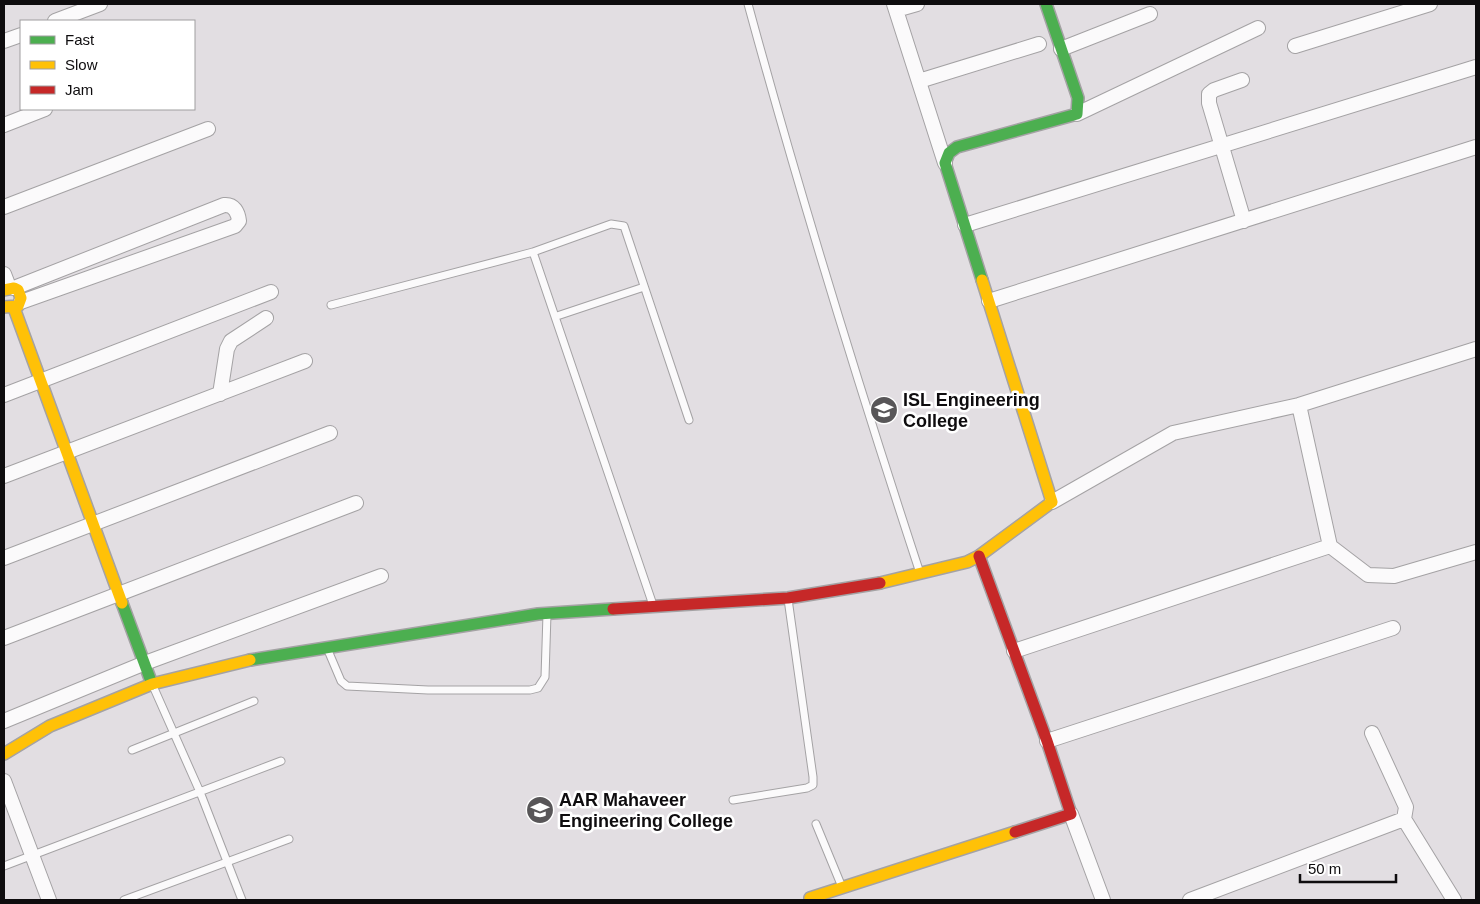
<svg xmlns="http://www.w3.org/2000/svg" width="1480" height="904" viewBox="0 0 1480 904" font-family="Arial,sans-serif">
  <style>
    .lines { fill: none; stroke-linecap: round; stroke-linejoin: round }
    .lane-casing { stroke: #a4a2a4; stroke-width: 9 }
    .street-casing { stroke: #a4a2a4; stroke-width: 16 }
    .fast-casing { stroke: #a4a2a4; stroke-width: 14 }
    .slow-casing { stroke: #a4a2a4; stroke-width: 14 }
    .jam-casing { stroke: #a4a2a4; stroke-width: 14 }
    .lane { stroke: #fbfafb; stroke-width: 7 }
    .street { stroke: #fbfafb; stroke-width: 14 }
    .fast { stroke: #4caf50; stroke-width: 11 }
    .slow { stroke: #ffc107; stroke-width: 11 }
    .jam { stroke: #c62828; stroke-width: 11 }
    .labels { text-anchor: middle; stroke-width: 5; stroke-linejoin: round; paint-order: stroke }
    .poi-label { font-size: 18px; font-weight: bold; fill: #0e0c0e; stroke: #fff; text-anchor: start }
  </style>
  <rect width="100%" height="100%" fill="#e2dee2"/>
  <g class="lines">
    <g class="lane-casing">
      <path id="lane" d="M748,4C800,195 858,384 920,573
        M331,305L533,252
        M557,316L644,287
        M653,605L533,252L611,224L624,226L689,420
        M327,648L341,681L347,686L428,690H530L538,688L545,677L547,614
        M153,686L200,792L242,900
        M132,750L254,701
        M733,800L807,788L813,785V777L788,599
        M816,824L842,887
        M4,866L281,761
        M124,900L289,839"/>
    </g>
    <g class="street-casing">
      <path id="street" d="M894,4L945,163
        M896,10L917,4
        M55,21L100,4
        M4,41L21,35
        M1295,46L1430,4
        M1061,49L1150,14
        M1242,80L1214,90L1209,94V103L1244,221
        M919,81L1039,44
        M1077,114L1258,28
        M4,125L45,109
        M4,207L208,129
        M965,225L1476,67
        M4,274L9,287
        M14,288L224,205C234,204 238,212 239,221L235,226L21,302
        M989,301L1476,147
        M220,394L227,349L231,341L266,318
        M4,395L271,292
        M1299,405L1330,546L1368,575L1394,576L1476,552
        M4,476L305,361
        M1052,502L1173,433L1299,405L1476,349
        M4,558L330,433
        M4,638L356,503
        M1014,651L1330,546
        M4,721L145,663L381,576
        M1047,741L1393,628
        M4,781L49,900
        M1071,814L1103,900
        M1404,819L1454,900
        M1190,900L1404,819L1406,807L1372,733"/>
    </g>
    <g class="fast-casing">
      <path id="fast" d="M982,280L945,163L949,153L957,147L1077,114L1078,98L1046,4
        M122,603L152,684
        M250,660L538,614L613,609"/>
    </g>
    <g class="slow-casing">
      <path id="slow" d="M4,290L14,288L18,290L21,298L18,306L4,307
        M14,308L122,603
        M880,583L967,562L979,556L1052,502L982,280
        M4,754L50,726L152,684L250,660
        M810,898L1015,832"/>
    </g>
    <g class="jam-casing">
      <path id="jam" d="M979,556L1047,741L1071,814L1015,832
        M613,609L788,598L880,583"/>
    </g>
    <use href="#lane" class="lane"/>
    <use href="#street" class="street"/>
    <use href="#fast" class="fast"/>
    <use href="#slow" class="slow"/>
    <use href="#jam" class="jam"/>
  </g>
  <defs>
    <g id="university-disc" transform="scale(1.4375)"><circle r="9.5" fill="#585658" stroke="#fff"/><path d="M0-5L7-2L0 1L-7-2ZM-4 1L0 2.5L4 1V4Q0 6-4 4Z" fill="#fff"/></g>
  </defs>
  <g fill-rule="evenodd">
    <use href="#university-disc" x="884" y="410"/>
    <use href="#university-disc" x="540" y="810"/>
  </g>
  <g class="labels">
    <g class="poi-label">
      <text x="903" y="406">ISL Engineering<tspan x="903" dy="21">College</tspan></text>
      <text x="559" y="806">AAR Mahaveer<tspan x="559" dy="21">Engineering College</tspan></text>
    </g>
  </g>
  <rect width="1480" height="904" fill="none" stroke="#0e0c0e" stroke-width="10"/>
  <rect x="20" y="20" width="175" height="90" fill="#ffffff" stroke="#9f9e9f"/>
  <rect x="30" y="36" width="25" height="8" fill="#4caf50" stroke="#9f9e9f"/>
  <text x="65" y="45" font-size="15" fill="#0e0c0e">Fast</text>
  <rect x="30" y="61" width="25" height="8" fill="#ffc107" stroke="#9f9e9f"/>
  <text x="65" y="70" font-size="15" fill="#0e0c0e">Slow</text>
  <rect x="30" y="86" width="25" height="8" fill="#c62828" stroke="#9f9e9f"/>
  <text x="65" y="95" font-size="15" fill="#0e0c0e">Jam</text>
  <path d="M1300 874v8h96v-8" fill="none" stroke="#0e0c0e" stroke-width="2.5"/>
  <text x="1308" y="874" font-size="15" fill="#0e0c0e" stroke="#ffffff" stroke-width="4" paint-order="stroke">50 m</text>
</svg>
